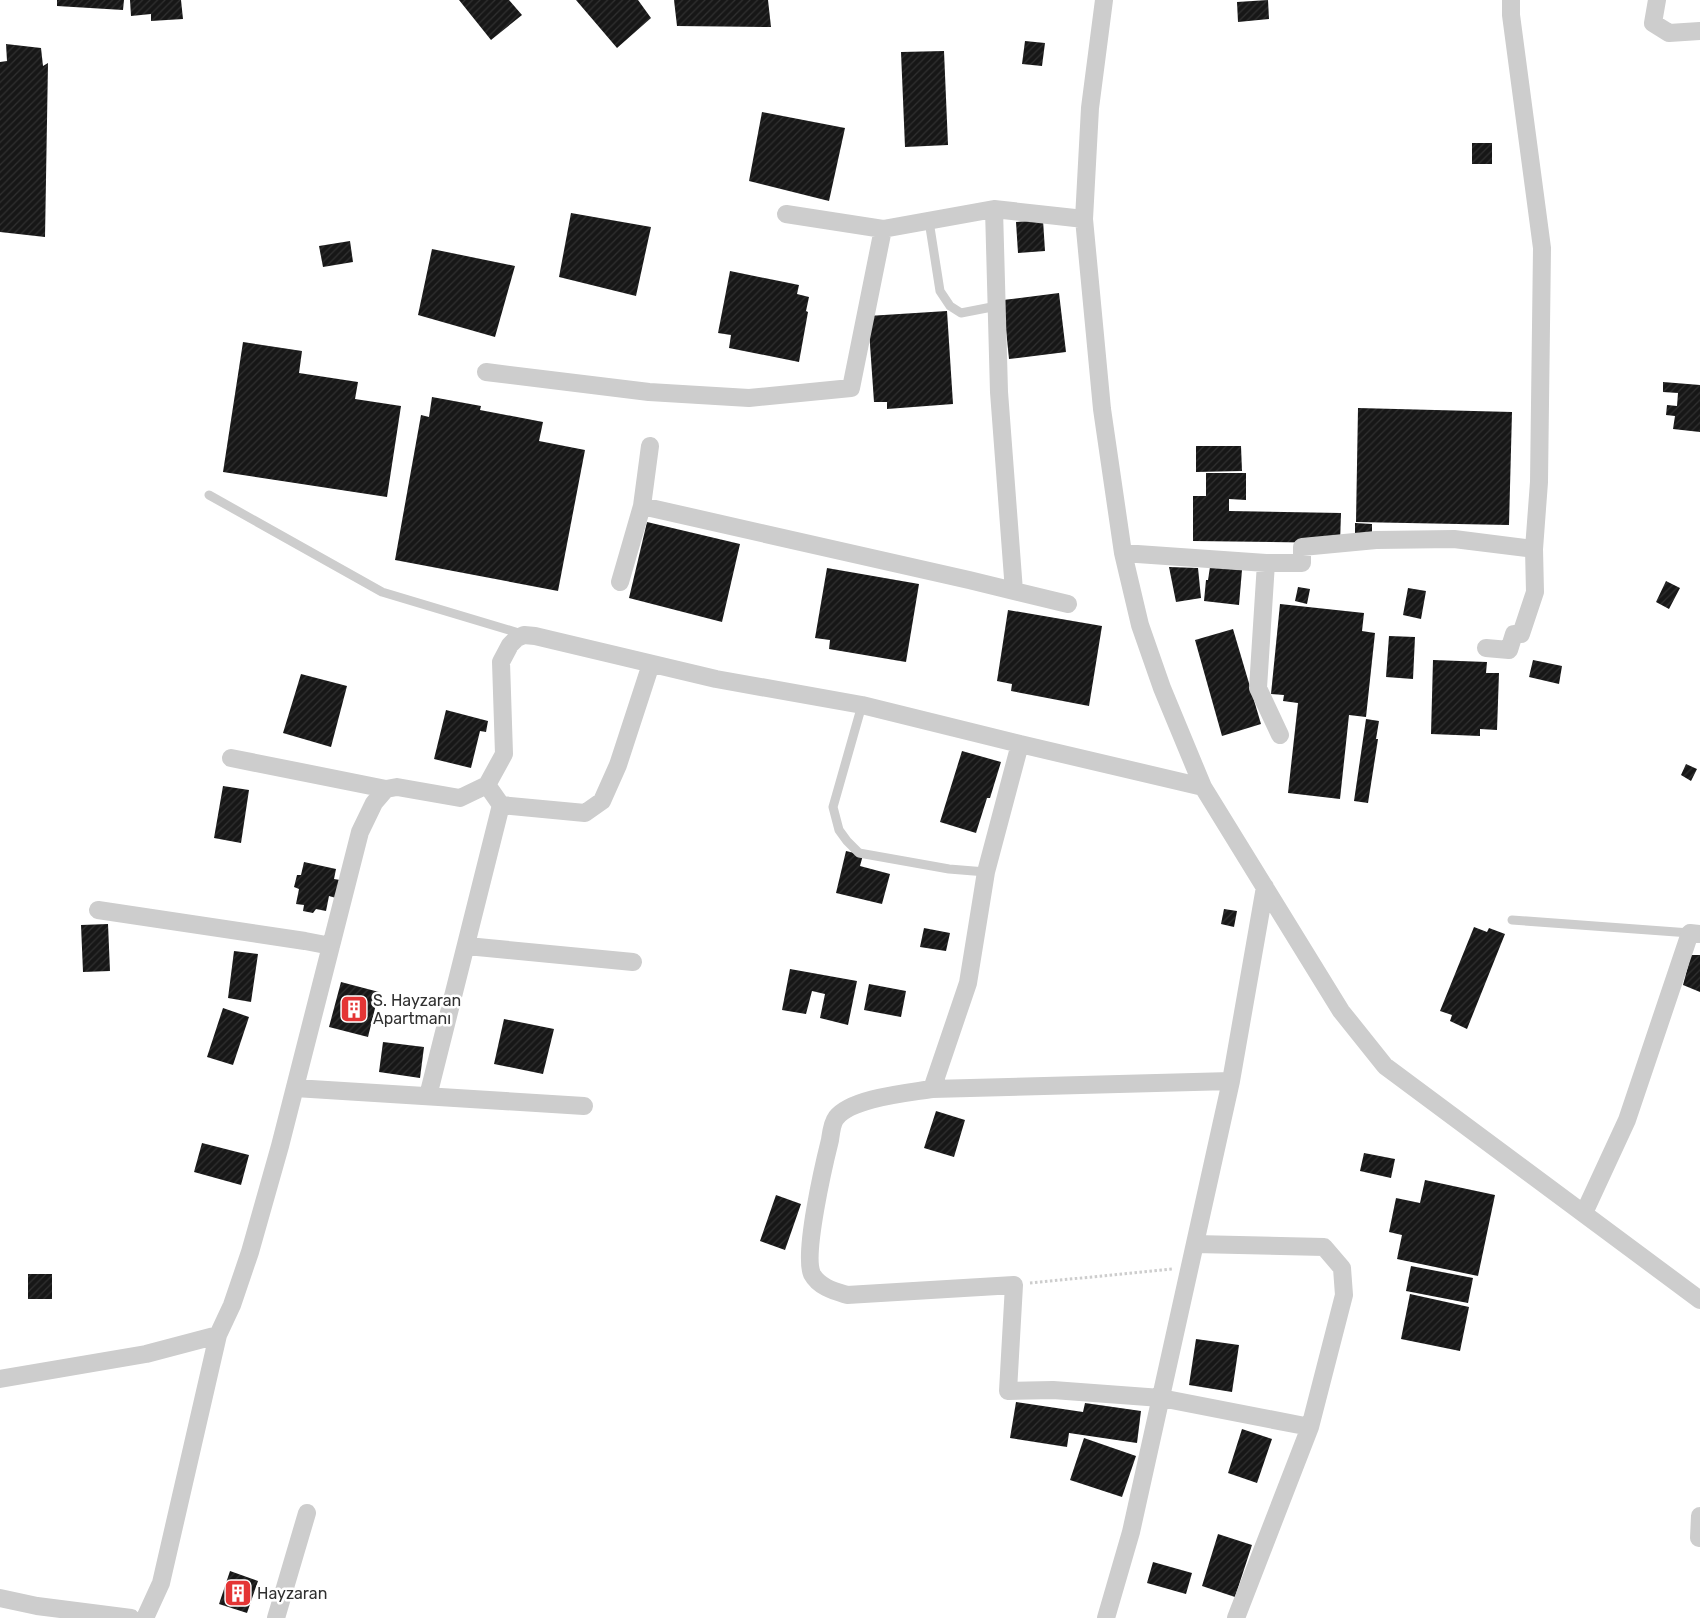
<svg xmlns="http://www.w3.org/2000/svg" width="1700" height="1618" viewBox="0 0 1700 1618" font-family="Rubik,sans-serif">
  <style>
    .building { fill: url(#building-hatch) }
    .lines { fill: none; stroke-linecap: round; stroke-linejoin: round }
    .path { stroke: #cdcdcd; stroke-width: 3; stroke-dasharray: 2.5 2.5; stroke-linecap: butt }
    .lane { stroke: #cdcdcd; stroke-width: 9 }
    .street { stroke: #cdcdcd; stroke-width: 18 }
    .labels { text-anchor: middle; stroke-width: 5; stroke-linejoin: round; paint-order: stroke }
    .poi-label { font-size: 16px; fill: #303030; stroke: #fff; text-anchor: start }
  </style>
  <defs>
    <pattern id="building-hatch" width="6" height="6" patternUnits="userSpaceOnUse" patternTransform="scale(1.25)"><rect width="6" height="6" fill="#171717"/><path d="M-1 1l2-2M0 6l6-6M5 7l2-2" fill="none" stroke="#303030"/></pattern>
  </defs>
  <rect width="100%" height="100%" fill="#fff"/>
  <path class="building" d="M57,0H124L123,10L57,6Z
    M130,0H181L183,19L151,21V14L131,16Z
    M459,0H509L522,15L491,40Z
    M576,0H638L651,18L617,48Z
    M674,0H768L771,27L677,26Z
    M1268,0L1269,19L1238,22L1237,2Z
    M1025,41L1045,43L1042,66L1022,64Z
    M6,44L41,48L43,66L48,63L45,237L0,232V62L7,61Z
    M944,51L948,145L905,147L901,52Z
    M762,112L845,128L829,201L749,181Z
    M1472,143H1492V164H1472Z
    M571,213L651,227L636,296L559,277Z
    M1043,220L1045,251L1018,253L1016,222Z
    M350,241L353,262L323,267L319,246Z
    M432,249L515,266L495,337L418,315Z
    M730,271L799,285L797,294L809,297L806,311L808,312L799,362L729,348L731,335L718,333Z
    M1059,293L1066,352L1009,359L1003,300Z
    M947,311L953,404L887,409V402H874L868,316Z
    M243,342L302,351L299,373L358,382L355,399L401,406L387,497L223,472Z
    M1663,382L1700,385V432L1673,429L1675,416L1666,415L1667,405L1677,406L1678,393L1663,392Z
    M432,397L481,406L480,410L543,422L539,441L585,450L558,591L395,560L421,415L429,417Z
    M1358,408L1512,412L1509,525L1356,522Z
    M1196,446H1241L1242,471L1196,472Z
    M1206,473H1246V500L1229,499V511L1341,513L1340,543L1193,541V496H1206Z
    M647,522L740,544L722,622L629,598Z
    M1355,523L1372,524V535L1355,534Z
    M1169,567L1198,568L1201,598L1176,602Z
    M1210,567L1242,570L1239,605L1204,601L1206,580H1208Z
    M827,568L919,584L906,662L829,649L830,640L815,638Z
    M1666,581L1680,588L1669,609L1656,602Z
    M1298,587L1310,589L1307,604L1295,601Z
    M1408,588L1426,591L1421,619L1403,615Z
    M1280,604L1364,613L1362,631L1375,633L1366,717L1349,715L1340,799L1288,793L1298,703L1283,701L1284,695L1271,694Z
    M1008,610L1102,626L1089,706L1011,691L1012,684L997,681Z
    M1233,629L1261,724L1222,736L1195,640Z
    M1389,636L1415,637L1413,679L1386,677Z
    M1433,660L1487,662L1486,673H1499L1497,730L1480,729V736L1431,734Z
    M1533,660L1562,666L1559,684L1529,677Z
    M301,674L347,686L331,747L283,733Z
    M446,710L488,721L486,732L480,731L471,768L434,759Z
    M1366,719L1379,721L1376,739H1378L1368,803L1354,801Z
    M962,751L1001,762L990,798H987L976,833L940,822Z
    M1686,764L1697,769L1691,781L1681,775Z
    M223,786L249,790L241,843L214,838Z
    M846,851L863,855L860,866L890,874L882,904L836,893Z
    M304,862L336,869L334,879L340,880L336,898L329,896L326,911L316,909L313,913L303,911L304,905L296,904L299,889L294,887L297,875H301Z
    M1224,909L1237,911L1234,927L1221,924Z
    M108,924L110,971L83,972L81,925Z
    M1474,927L1487,932L1489,928L1505,934L1467,1029L1450,1021L1452,1015L1440,1011Z
    M924,928L950,933L946,951L920,947Z
    M234,951L258,954L251,1002L228,998Z
    M1691,955H1700V992L1683,985Z
    M790,969L857,981L848,1025L820,1018L825,994L812,991L806,1014L782,1010Z
    M341,982L379,992L368,1037L329,1027Z
    M869,984L906,991L901,1017L864,1010Z
    M223,1008L249,1017L233,1065L207,1057Z
    M504,1019L554,1029L543,1074L494,1064Z
    M383,1042L424,1047L420,1078L379,1072Z
    M936,1111L965,1120L954,1157L924,1148Z
    M202,1143L249,1155L241,1185L194,1172Z
    M1364,1153L1395,1159L1391,1178L1360,1171Z
    M1425,1180L1495,1195L1478,1276L1397,1259L1402,1235L1389,1232L1396,1198L1420,1203Z
    M776,1195L801,1204L785,1250L760,1241Z
    M1411,1266L1473,1278L1468,1303L1406,1291Z
    M28,1274H52V1299H28Z
    M1410,1294L1469,1307L1460,1351L1401,1339Z
    M1196,1339L1239,1345L1232,1392L1189,1385Z
    M1016,1402L1083,1412L1085,1403L1141,1411L1137,1443L1069,1433L1067,1447L1010,1438Z
    M1242,1429L1272,1439L1257,1483L1228,1473Z
    M1084,1438L1136,1456L1122,1497L1070,1480Z
    M1218,1534L1252,1545L1235,1597L1202,1586Z
    M1153,1562L1192,1573L1186,1594L1147,1583Z
    M230,1571L258,1581L247,1613L219,1604Z"/>
  <g class="lines">
    <path class="path" d="M1030,1283L1173,1269"/>
    <path class="lane" d="M929,221L940,291L950,306L961,313L997,306
      M209,495L382,592L522,634
      M862,705L833,807L839,830L847,841L859,853L949,869L986,872
      M1512,920L1690,933"/>
    <path class="street" d="M1104,0L1090,108L1084,219L1102,409L1123,553L1140,625L1162,688L1203,787L1341,1011L1385,1066L1700,1300
      M1657,0L1653,23L1669,33L1700,31
      M786,214L883,229
      M486,372L649,392L749,398L851,388L883,229L994,209L1084,219
      M642,506L969,580L1014,591L999,392L994,209
      M1123,553L1266,563H1302V547L1376,540L1454,539L1534,549L1539,482L1542,248L1511,15V0
      M1266,563L1258,688L1280,735
      M620,582L642,506L650,446
      M1014,591L1068,604
      M1486,648L1509,650L1514,634H1521L1535,592L1534,549
      M231,758L386,789
      M501,805L585,813L602,801L618,765L651,664
      M98,910L305,941L331,946
      M467,946L633,962
      M1231,1081L932,1089C908,1093 851,1098 836,1118C832,1123 831,1133 830,1140C824,1164 803,1254 812,1274C819,1287 834,1291 847,1295L1014,1285L1008,1391L1053,1390L1161,1398L1310,1427
      M295,1088L584,1106
      M932,1089L968,983L986,872L1020,744L1203,787
      M428,1096L501,805L487,785
      M1584,1213L1627,1120L1690,933L1700,934
      M1195,1244L1324,1247L1342,1268L1344,1295L1310,1427L1236,1618
      M0,1379L146,1354L218,1335L232,1305L250,1252L280,1146L360,832L374,803L386,789L397,787L460,798L487,785L504,754L501,662L510,645L517,638L524,635L535,636L716,679L862,705L1020,744
      M1699,1538L1700,1516
      M0,1598L37,1606L131,1618
      M145,1618L161,1583L218,1335
      M276,1618L307,1513
      M1106,1618L1131,1532L1231,1081L1265,887"/>
  </g>
  <defs>
    <g id="building-square" transform="scale(1.4375)"><rect x="-9" y="-9" width="18" height="18" rx="4" fill="#e43535" stroke="#fff"/><path d="M-4-6H4V6H1V3H-1V6H-4ZM-2.5-4.3h1.7v1.8h-1.7ZM.8-4.3h1.7v1.8H.8ZM-2.5-1h1.7V.8h-1.7ZM.8-1h1.7V.8H.8Z" fill="#fff"/></g>
  </defs>
  <g fill-rule="evenodd">
    <use href="#building-square" x="354" y="1009"/>
    <use href="#building-square" x="238" y="1593"/>
  </g>
  <g class="labels">
    <g class="poi-label">
      <text x="373" y="1006">S. Hayzaran<tspan x="373" dy="18">Apartmanı</tspan></text>
      <text x="257" y="1599">Hayzaran</text>
    </g>
  </g>
</svg>
